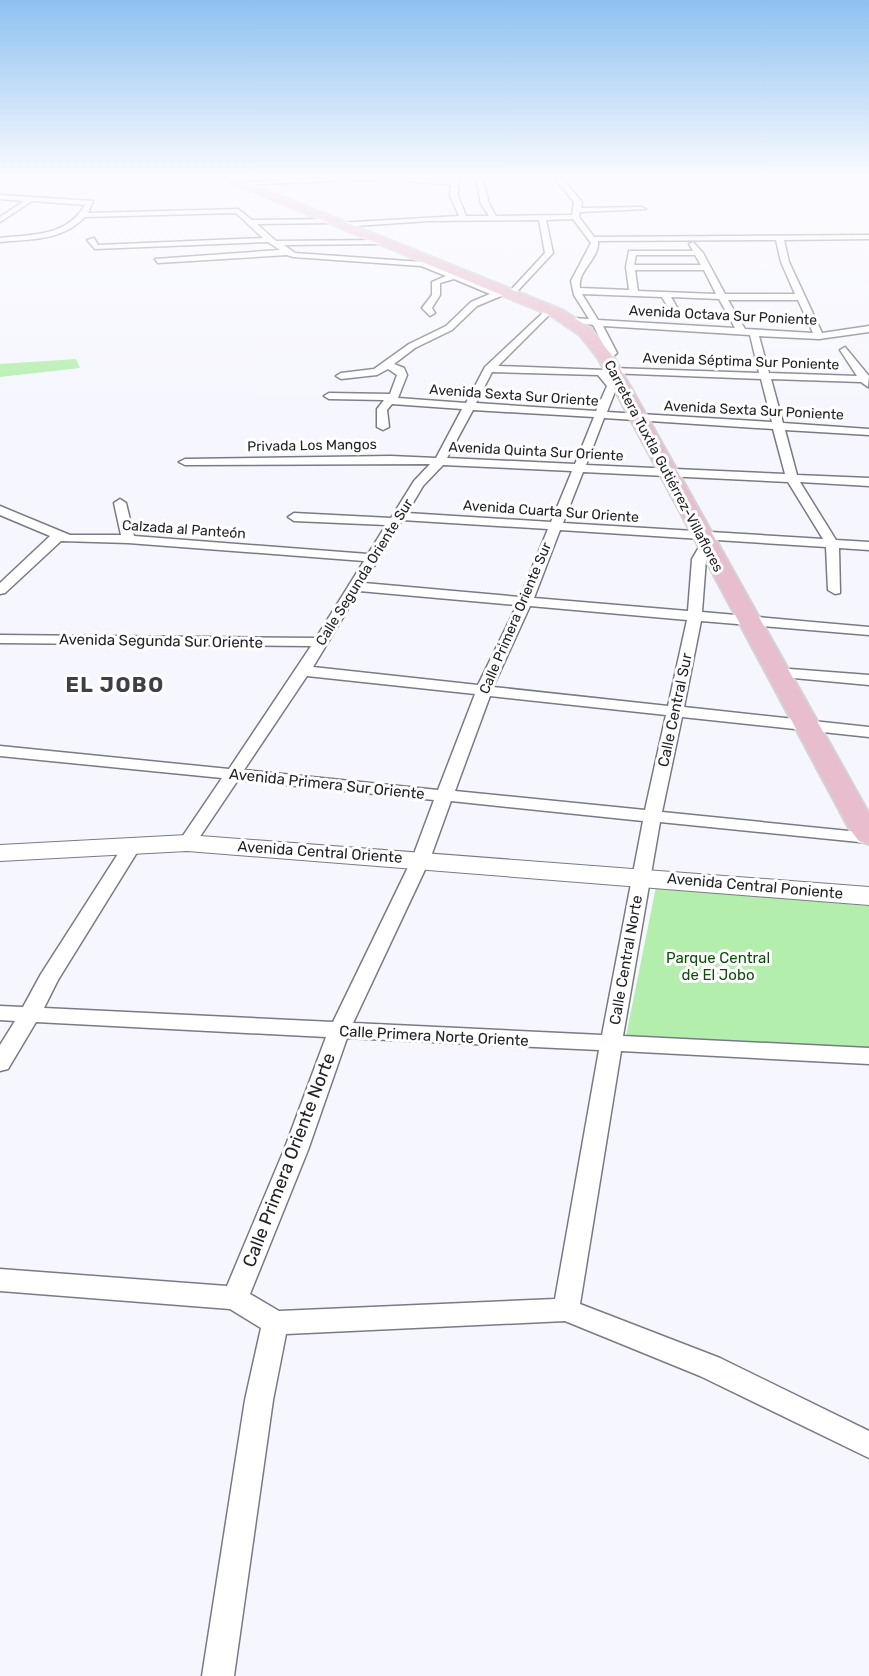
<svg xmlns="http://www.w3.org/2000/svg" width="869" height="1676" viewBox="0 0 869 1676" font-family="Rubik,sans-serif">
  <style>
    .green { fill: #b3eeac }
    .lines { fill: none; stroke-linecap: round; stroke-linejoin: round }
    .street-casing { stroke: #797a85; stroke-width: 3 }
    .secondary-casing { stroke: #797a85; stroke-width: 2 }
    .primary-casing { stroke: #d3d3d4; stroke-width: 4 }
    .street { fill: #fff; fill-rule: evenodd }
    .secondary { fill: #fff; fill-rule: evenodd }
    .primary { fill: #e8bdcd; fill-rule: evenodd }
    .labels { text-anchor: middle; stroke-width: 6; stroke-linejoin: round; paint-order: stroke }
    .far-street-label { font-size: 14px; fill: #222327; stroke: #fff }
    .street-label { font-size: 15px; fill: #222327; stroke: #fff }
    .park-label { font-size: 15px; fill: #095105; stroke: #fff }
    .near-street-label { font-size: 18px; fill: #222327; stroke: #fff }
    .district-label { font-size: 21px; font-weight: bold; letter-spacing: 1.5px; fill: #3e3f49; stroke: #fff }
  </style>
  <rect width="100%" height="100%" fill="#f6f7fe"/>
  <path class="green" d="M76,359L80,368L0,377V364Z
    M656,887L869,906V1048L626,1036Z"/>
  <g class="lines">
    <g class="street-casing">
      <path id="street" d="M361,176L451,181L452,176H458V196L466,216H489L481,204L476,176H482L489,204L496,216L572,215L574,202L553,176H560L582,202L581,208L642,207L646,209L580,212L579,217L594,237L869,235V239L784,240L789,262L822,333L869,326V332L819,339L759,336L769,373L857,376L840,350L845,347L869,376L868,387L861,382L771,379L783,423L869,429V435L785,430L797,475L869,478V486L800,482L836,540L869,542V550L839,548L840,593L835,594L828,590L826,547L560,530L534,598L688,611L692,559L702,542L707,541L714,545L706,559L702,612L869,627V635L701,621L684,707L869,727V737L682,717L662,812L869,833V843L660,822L623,1036L869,1048V1064L621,1051L580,1304L720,1358L869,1431V1458L700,1376L565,1321L286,1334L273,1400L234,1676H202L245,1400L261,1328L230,1309L0,1291V1269L227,1286L284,1150L326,1037L36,1022L8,1069L0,1071V1045L15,1021L0,1020V1006L23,1007L41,974L123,846L132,841L141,846L58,980L44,1008L333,1022L412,859L434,800L238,780L193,847L187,848L178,843L222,778L0,756V746L229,769L311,646L0,643V635L316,638L364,561L128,543L61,541L5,593L0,594V583L50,536L0,515V506L70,535H121L114,503L120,499L126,503L134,536L368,554L386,525L294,521L288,517L294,513L391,518L414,481L430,464L185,465L179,462L185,459L391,456L436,458L462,409L392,404L387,410L389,427L383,430L377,427V409L384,400L329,399L324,396L329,393L390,394L397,375L388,369L377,375L341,379L336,376L341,373L374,369L409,344L446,326L471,302L490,294L454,279L440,283V295L432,308L435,313L430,316L422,308L432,295V282L446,276L421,266L293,257L287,255L158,263L155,259L280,250L268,242L95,249L87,240L94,238L98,245L263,238L236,213L85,217C62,241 31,239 0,242V238C32,234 67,237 85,205L32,201L0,222V217L24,201L0,199V195L93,201L88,213L238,209L252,220L331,219L334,223L257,224L276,241L383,240L387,242L383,244L284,245L295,253L422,262L498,291L506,290V294L477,306L452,330L415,348L394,364L404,368L407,375L398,398L466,403L485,367L549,307L554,310L498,366L605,370L615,383L625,385L616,389L607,412L772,422L761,379L608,373V369L612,368L759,373L750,335L603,326L617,353L609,360H603L601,358L607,352L593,325L569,321L574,318L589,319L574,295L571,281L591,243L573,219L546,220L553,253L512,297L508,294L509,292L545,253L539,220L429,221L341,227L338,223L459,216L450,196L451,185L386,179L238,185L235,183ZM776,240L781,262L795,294H725L703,253L693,242L689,244L693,251H629L626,267L629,290L580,288C577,270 600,259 598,241ZM636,255H695L701,265H634ZM635,270H704L716,294L638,291ZM582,294L662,297L673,316L676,317L681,314L671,297L719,299L735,328L598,320ZM728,300H798L813,333L745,329ZM492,372L598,375L607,386L596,411L476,403ZM473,410L594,417L575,464L447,458ZM604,418L773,429L785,474L586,465ZM443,465L572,471L551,522L407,513L423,486ZM583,472L788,482L823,539L563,523ZM402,520L548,529L520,597L364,583ZM359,591L517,605L478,685L313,667ZM530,606L687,620L668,706L493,687ZM307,676L475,694L438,790L244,770ZM490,696L666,715L645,810L455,791ZM451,801L643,821L602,1035L353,1023L430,859ZM347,1038L599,1050L555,1299L279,1311L250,1294L308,1150Z
        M777,668L869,675V685L772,676L769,673Z"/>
    </g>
    <g class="secondary-casing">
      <path id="secondary" d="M187,835L869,887V905L187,851L0,861V845Z"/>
    </g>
    <g class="primary-casing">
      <path id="primary" d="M217,176H231L562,310L590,328L614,358L869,814V844L859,841L849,828L598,358L580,335L552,316Z"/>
    </g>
    <use href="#street" class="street"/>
    <use href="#secondary" class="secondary"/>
    <use href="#primary" class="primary"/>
  </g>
  <linearGradient id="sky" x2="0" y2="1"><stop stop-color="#8dc1f0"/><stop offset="0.43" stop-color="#fbfbff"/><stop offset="1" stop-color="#fbfbff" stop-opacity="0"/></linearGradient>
  <rect width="869" height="411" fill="url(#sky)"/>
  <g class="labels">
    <g class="far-street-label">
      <text transform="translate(723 315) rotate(3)" y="5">Avenida Octava Sur Poniente</text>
      <text transform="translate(741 361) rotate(2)" y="5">Avenida Séptima Sur Poniente</text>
      <text transform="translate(514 395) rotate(4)" y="5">Avenida Sexta Sur Oriente</text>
      <text transform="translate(754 410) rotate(3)" y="5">Avenida Sexta Sur Poniente</text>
      <text transform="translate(312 445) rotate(-1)" y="5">Privada Los Mangos</text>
      <text transform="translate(536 451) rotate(3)" y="5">Avenida Quinta Sur Oriente</text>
      <text transform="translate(664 466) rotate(62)" y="5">Carretera Tuxtla Gutiérrez-Villaflores</text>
      <text transform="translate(551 511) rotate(4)" y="5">Avenida Cuarta Sur Oriente</text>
      <text transform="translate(184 529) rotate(4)" y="5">Calzada al Panteón</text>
      <text transform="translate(364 572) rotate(-58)" y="5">Calle Segunda Oriente Sur</text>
      <text transform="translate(515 618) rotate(-67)" y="5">Calle Primera Oriente Sur</text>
    </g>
    <g class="street-label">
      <text transform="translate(161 641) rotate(1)" y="5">Avenida Segunda Sur Oriente</text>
      <text transform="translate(675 710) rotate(-78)" y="5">Calle Central Sur</text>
      <text transform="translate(327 784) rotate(6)" y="5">Avenida Primera Sur Oriente</text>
      <text transform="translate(320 852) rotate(4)" y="5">Avenida Central Oriente</text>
      <text transform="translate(755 886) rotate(5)" y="5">Avenida Central Poniente</text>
      <text transform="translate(626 960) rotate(-80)" y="5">Calle Central Norte</text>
      <text transform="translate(434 1036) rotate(3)" y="5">Calle Primera Norte Oriente</text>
    </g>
    <g class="park-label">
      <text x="718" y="963">Parque Central<tspan x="718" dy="17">de El Jobo</tspan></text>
    </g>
    <g class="near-street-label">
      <text transform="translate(289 1160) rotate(-69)" y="6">Calle Primera Oriente Norte</text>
    </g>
    <g class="district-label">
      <text x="115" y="692">EL JOBO</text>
    </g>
  </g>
</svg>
